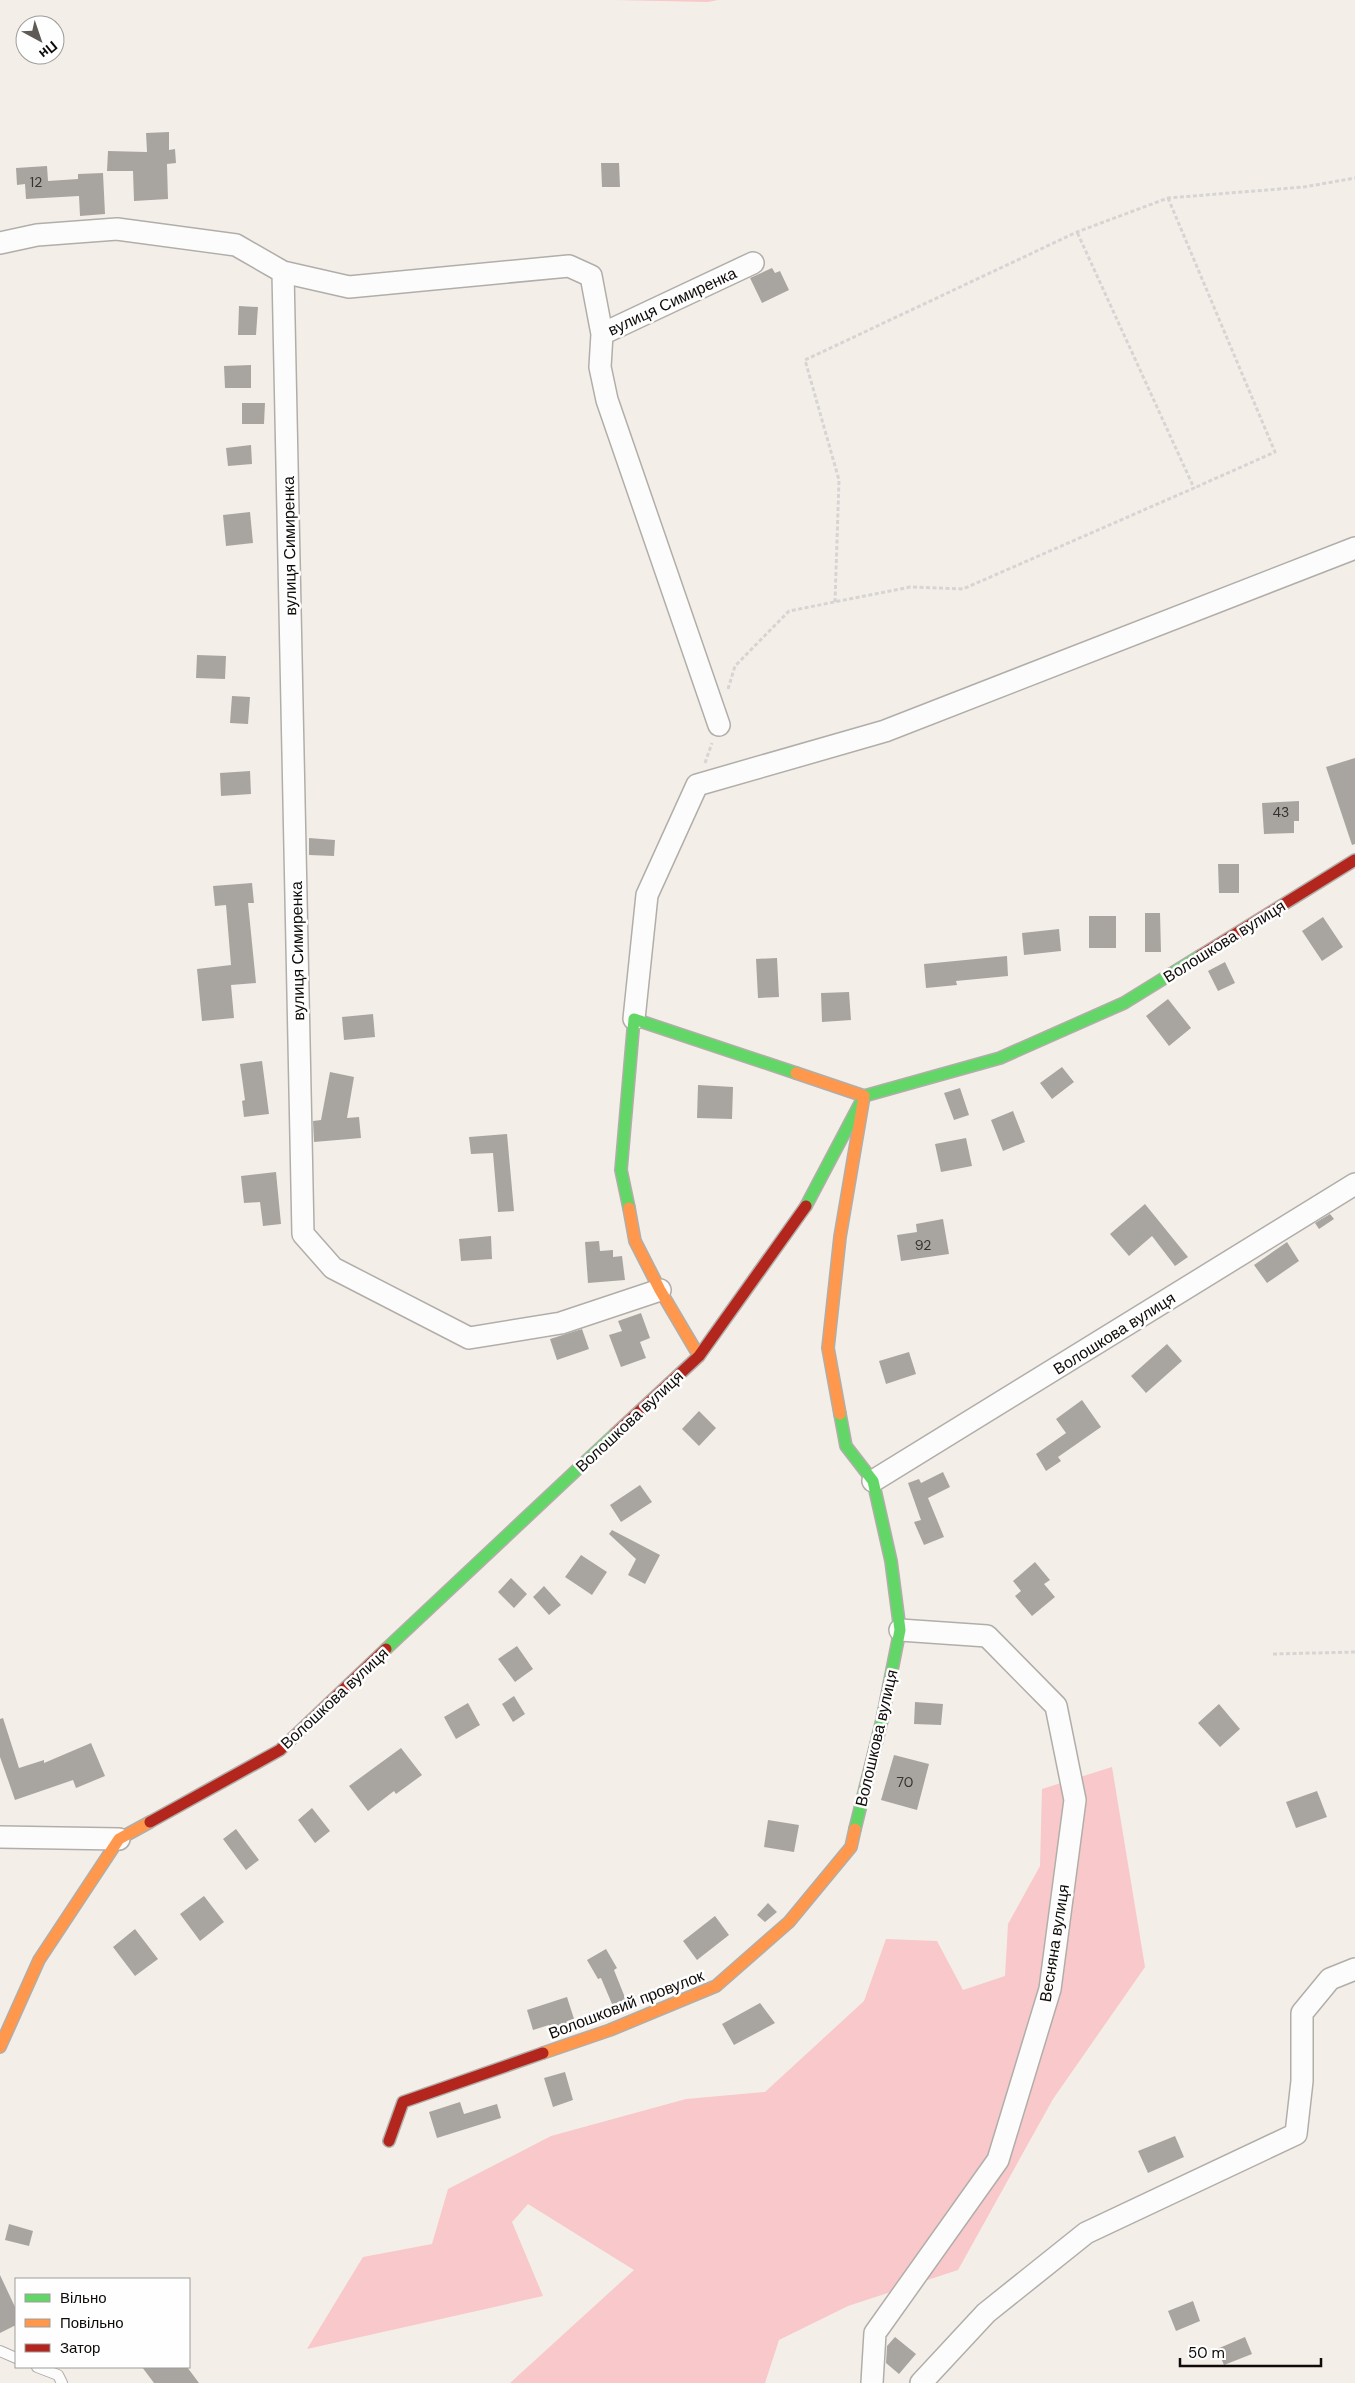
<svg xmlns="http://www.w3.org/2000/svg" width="1355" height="2383" viewBox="0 0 1355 2383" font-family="'DM Sans',sans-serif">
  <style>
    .green { fill: #f8c8ca }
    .building { fill: #a8a5a0 }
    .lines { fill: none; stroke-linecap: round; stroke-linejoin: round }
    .lane-casing { stroke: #b1aea9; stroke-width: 12 }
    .street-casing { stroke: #b1aea9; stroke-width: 24 }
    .fast-casing { stroke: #b1aea9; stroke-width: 14 }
    .slow-casing { stroke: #b1aea9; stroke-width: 14 }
    .jam-casing { stroke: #b1aea9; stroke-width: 14 }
    .path { stroke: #d6d5d4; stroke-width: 3; stroke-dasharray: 4 2.5; stroke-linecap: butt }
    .lane { stroke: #fdfcfc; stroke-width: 10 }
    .street { stroke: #fdfcfc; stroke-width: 21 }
    .fast { stroke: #63d668; stroke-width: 11 }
    .slow { stroke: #ff974d; stroke-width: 11 }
    .jam { stroke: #b3261e; stroke-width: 11 }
    .labels { text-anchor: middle; stroke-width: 5; stroke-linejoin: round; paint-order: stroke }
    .number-label { font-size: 14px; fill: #34322e }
    .street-label { font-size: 16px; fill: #0e0b08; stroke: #fefefe }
  </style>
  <rect width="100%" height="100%" fill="#f4eee8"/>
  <path class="green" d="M615,0H718L708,2Z
    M1112,1767L1145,1967L1053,2099L958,2270L848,2306L779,2340L765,2383H510L634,2270L528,2204L512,2222L543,2296L307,2349L363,2257L432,2244L448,2189L551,2136L686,2099L765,2092L864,2001L886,1939L937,1941L963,1990L1005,1976L1008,1924L1040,1866L1042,1789Z"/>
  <path class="building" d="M169,132V150L175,149L176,163L167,164L168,199L134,201L133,171H107L108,151L147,152L146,133Z
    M601,163H619L620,187H602Z
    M47,166L48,181L78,179V174L103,173L105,214L80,216L79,196L26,199L25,184L17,185L16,168Z
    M772,268L775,273L780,271L789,290L762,303L750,278Z
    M239,306L258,307L256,335H238Z
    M251,365V388H225L224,366Z
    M242,403H265L264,424H242Z
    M251,445L252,464L228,466L226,448Z
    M250,512L253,543L226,546L223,515Z
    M197,655L226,656L225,679L196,678Z
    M232,696L250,697L248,724L230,723Z
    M1355,758V844L1352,845L1326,767Z
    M250,771L251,794L221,796L220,773Z
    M1299,801V821H1294V833L1264,834L1262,803Z
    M309,838L335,840L334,856L309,855Z
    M1218,864H1239V893H1219Z
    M252,883L254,903H248L256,983L231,985L234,1018L202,1021L197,969L231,965L226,905L215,906L213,886Z
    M1145,913H1160L1161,952H1145Z
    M1089,916H1116V948H1089Z
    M1323,917L1343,947L1322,961L1302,931Z
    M1059,929L1061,951L1024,955L1022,933Z
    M1007,956L1008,976L956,981L957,985L926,988L924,964Z
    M777,958L779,997L758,998L756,959Z
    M1225,962L1235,983L1218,991L1208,971Z
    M849,992L851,1020L822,1022L821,993Z
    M1168,999L1191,1028L1169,1046L1146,1016Z
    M373,1014L375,1037L344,1040L342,1017Z
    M262,1061L269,1114L244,1117L242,1101L245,1100L240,1064Z
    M1062,1067L1074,1082L1052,1099L1040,1083Z
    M330,1072L354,1077L347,1118L359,1117L361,1138L314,1142L313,1121L321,1120Z
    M698,1085L733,1087L732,1119L697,1118Z
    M960,1088L969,1115L954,1120L944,1093Z
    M1013,1111L1025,1142L1003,1151L991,1120Z
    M507,1134L514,1211L498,1212L493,1153L471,1154L469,1137Z
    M966,1138L972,1166L941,1172L935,1144Z
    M276,1172L281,1224L263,1226L260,1202L244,1203L241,1176Z
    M1145,1204L1188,1257L1175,1266L1152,1236L1129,1256L1110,1234Z
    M1330,1214L1334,1219L1319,1229L1315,1223Z
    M943,1219L949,1254L901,1261L897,1235L917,1232L916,1224Z
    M491,1236L492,1259L461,1261L459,1239Z
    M599,1241L600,1251L613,1250V1257L622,1256L625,1280L588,1283L585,1242Z
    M1287,1242L1299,1261L1267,1283L1254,1265Z
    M641,1313L650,1338L640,1342L646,1358L621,1367L609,1335L622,1331L618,1321Z
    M582,1329L589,1349L557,1360L550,1339Z
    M1167,1344L1182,1361L1146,1393L1131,1376Z
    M909,1352L916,1374L886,1384L879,1361Z
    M1082,1400L1101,1427L1058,1457L1061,1461L1046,1471L1036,1454L1066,1433L1056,1419Z
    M699,1411L716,1428L699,1446L682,1429Z
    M943,1472L950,1487L928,1498L944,1537L924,1545L914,1522L921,1520L908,1483L919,1479L921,1483Z
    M640,1485L652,1502L621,1522L610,1505Z
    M612,1530L660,1555L645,1584L628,1575L636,1559L609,1534Z
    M581,1555L607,1572L592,1595L565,1577Z
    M1035,1562L1050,1580L1044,1584L1055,1597L1032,1616L1015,1596L1021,1591L1013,1581Z
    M511,1578L527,1594L514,1608L498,1592Z
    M544,1586L561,1605L549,1615L533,1597Z
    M517,1646L533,1669L515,1682L498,1659Z
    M514,1696L525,1714L513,1722L502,1704Z
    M915,1702L943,1704L941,1725L914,1724Z
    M468,1703L480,1725L456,1739L444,1717Z
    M1219,1704L1240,1729L1220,1747L1198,1723Z
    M3,1718L19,1768L44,1760V1763L91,1743L105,1776L76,1788L73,1780L15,1800L0,1757V1719Z
    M401,1748L422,1775L396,1794L394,1791L368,1811L349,1786Z
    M894,1755L929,1764L917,1810L881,1800Z
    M1317,1791L1327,1817L1296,1828L1286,1802Z
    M312,1808L330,1831L315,1843L298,1820Z
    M768,1820L799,1825L794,1852L764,1847Z
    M236,1829L259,1860L246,1870L223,1839Z
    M204,1896L224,1922L200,1941L180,1914Z
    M768,1903L777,1912L765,1922L757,1915Z
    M715,1916L729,1935L697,1960L683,1941Z
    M135,1929L158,1959L135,1976L113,1947Z
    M606,1949L617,1968L614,1970L628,2005L615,2011L601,1978L598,1979L587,1960Z
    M567,1997L576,2025L551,2034L549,2025L533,2030L527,2010Z
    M760,2003L775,2023L734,2045L722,2024Z
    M565,2072L573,2100L553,2107L544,2078Z
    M460,2102L464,2114L497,2104L501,2118L437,2138L429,2112Z
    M1175,2136L1184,2157L1148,2173L1138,2151Z
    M9,2224L33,2231L29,2246L5,2240Z
    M0,2275L16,2309V2325L0,2333Z
    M1193,2301L1200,2321L1176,2331L1168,2311Z
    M895,2337L916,2354L899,2374L886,2363L887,2346Z
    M1245,2337L1252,2354L1224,2365L1217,2349Z
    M142,2367H187L199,2383H154Z"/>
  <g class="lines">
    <g class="lane-casing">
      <path id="lane" d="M0,2351L16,2358
        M37,2367L58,2375L62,2383"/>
    </g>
    <g class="street-casing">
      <path id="street" d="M0,243L37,235L117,229L236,245L283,272L303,1234L333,1268L469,1338L561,1323L660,1290
        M283,272L349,287L569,266L591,276L602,334L753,263
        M602,334L600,367L607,400L719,725
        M634,1019L647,895L697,785L885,731L1355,548
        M873,1481L1355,1184
        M0,1837L119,1839
        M872,2383L875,2333L998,2160L1050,1989L1075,1800L1056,1706L987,1636L900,1630
        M921,2383L986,2313L1086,2233L1296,2134L1302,2081V2013L1330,1979L1355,1969"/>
    </g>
    <g class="fast-casing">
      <path id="fast" d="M806,1206L864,1096L1000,1058L1124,1003L1200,956
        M629,1208L621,1170L634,1019L796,1073
        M840,1414L846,1446L873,1481L891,1561L900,1630L882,1720L855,1829
        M386,1649L615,1434"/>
    </g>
    <g class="slow-casing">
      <path id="slow" d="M796,1073L864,1096L840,1237L828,1348L840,1414
        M629,1208L635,1241L660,1290L699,1356
        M0,2047L39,1960L119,1839L150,1822
        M543,2053L610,2030L716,1986L789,1922L851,1847L855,1829"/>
    </g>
    <g class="jam-casing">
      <path id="jam" d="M1200,956L1355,860
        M615,1434L699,1356L806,1206
        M150,1822L280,1750L386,1649
        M389,2141L403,2102L543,2053"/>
    </g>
    <path class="path" d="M1168,198L1275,452L1194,488
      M835,602L839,480L805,360L1077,232L1168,198L1304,187L1355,178
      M728,689L735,666L789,611L910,587L963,589L1194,488L1077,232
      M705,763L712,743
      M1273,1654L1355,1652"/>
    <use href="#lane" class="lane"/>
    <use href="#street" class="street"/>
    <use href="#fast" class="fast"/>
    <use href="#slow" class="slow"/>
    <use href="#jam" class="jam"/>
  </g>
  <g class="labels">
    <g class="number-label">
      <text x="36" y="187">12</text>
      <text x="1281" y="817">43</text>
      <text x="923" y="1250">92</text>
      <text x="905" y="1787">70</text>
    </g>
    <g class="street-label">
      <text transform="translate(672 301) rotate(-25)" y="6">вулиця Симиренка</text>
      <text transform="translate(289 546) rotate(-91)" y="6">вулиця Симиренка</text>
      <text transform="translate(1224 941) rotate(-32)" y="6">Волошкова вулиця</text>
      <text transform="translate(297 951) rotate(-91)" y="6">вулиця Симиренка</text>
      <text transform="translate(1114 1333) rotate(-32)" y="6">Волошкова вулиця</text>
      <text transform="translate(629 1421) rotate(-43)" y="6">Волошкова вулиця</text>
      <text transform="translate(334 1698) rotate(-43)" y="6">Волошкова вулиця</text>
      <text transform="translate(876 1738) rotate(-77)" y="6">Волошкова вулиця</text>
      <text transform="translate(1054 1943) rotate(-81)" y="6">Весняна вулиця</text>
      <text transform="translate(626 2004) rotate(-21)" y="6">Волошковий провулок</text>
    </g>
  </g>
  <rect x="15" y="2278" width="175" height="90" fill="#fefefe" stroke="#9e9d9c"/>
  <rect x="25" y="2294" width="25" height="8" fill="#63d668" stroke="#9e9d9c"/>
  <text x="60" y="2303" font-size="15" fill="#0e0b08">Вільно</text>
  <rect x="25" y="2319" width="25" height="8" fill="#ff974d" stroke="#9e9d9c"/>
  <text x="60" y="2328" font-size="15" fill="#0e0b08">Повільно</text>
  <rect x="25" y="2344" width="25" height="8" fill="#b3261e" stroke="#9e9d9c"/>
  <text x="60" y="2353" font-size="15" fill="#0e0b08">Затор</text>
  <g transform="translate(40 40) rotate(140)"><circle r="24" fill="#fefefe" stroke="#9e9d9c"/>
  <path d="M0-4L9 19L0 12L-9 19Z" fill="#5e5a56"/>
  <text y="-8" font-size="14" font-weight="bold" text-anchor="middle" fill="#0e0b08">Пн</text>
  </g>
  <path d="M1180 2358v8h141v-8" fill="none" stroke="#0e0b08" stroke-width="2.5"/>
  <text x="1188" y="2358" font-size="15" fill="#0e0b08" stroke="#fefefe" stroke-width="4" paint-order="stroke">50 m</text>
</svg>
